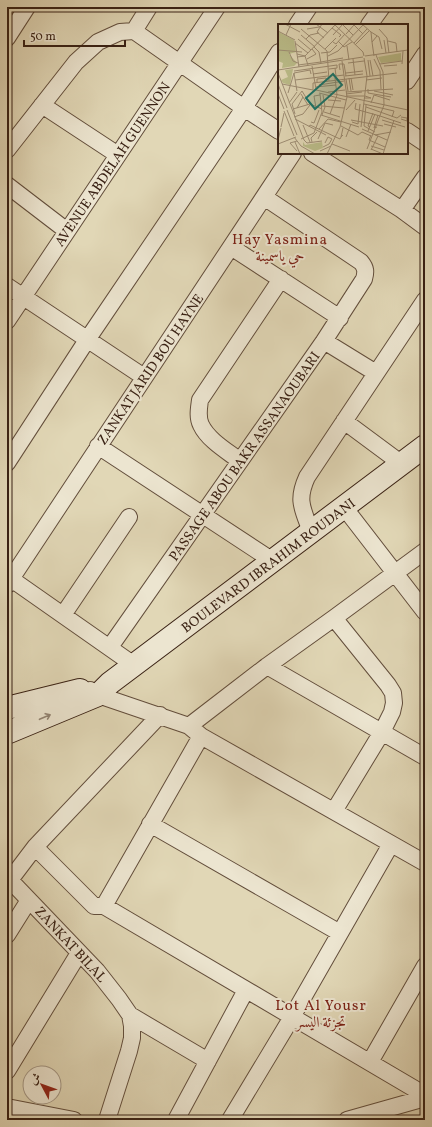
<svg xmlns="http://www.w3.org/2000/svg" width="432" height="1127" viewBox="0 0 432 1127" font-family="Vollkorn,Amiri,serif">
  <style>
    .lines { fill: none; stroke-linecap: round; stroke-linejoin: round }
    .street-casing { stroke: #634e3c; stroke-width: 18 }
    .secondary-casing { stroke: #392114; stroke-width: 24 }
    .street { stroke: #ece5d0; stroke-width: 16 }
    .secondary { stroke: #ece5d0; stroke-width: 22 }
    .oneway { stroke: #928372 }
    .labels { text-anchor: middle; stroke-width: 4; stroke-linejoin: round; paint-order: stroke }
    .street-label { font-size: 14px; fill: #392114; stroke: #ece5d0 }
    .neighbourhood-label { font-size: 15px; letter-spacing: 1px; fill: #7a1f14; stroke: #ece5d0 }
    .inset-road { fill: none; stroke: #9e8e75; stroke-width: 1 }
    .view { fill: #0f766e; fill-opacity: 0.15; stroke: #0f766e; stroke-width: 2 }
    .inset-edge { fill: none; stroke: #392114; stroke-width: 2 }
  </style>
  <rect width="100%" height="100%" fill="#e1d7b6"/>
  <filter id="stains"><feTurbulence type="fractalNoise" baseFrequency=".005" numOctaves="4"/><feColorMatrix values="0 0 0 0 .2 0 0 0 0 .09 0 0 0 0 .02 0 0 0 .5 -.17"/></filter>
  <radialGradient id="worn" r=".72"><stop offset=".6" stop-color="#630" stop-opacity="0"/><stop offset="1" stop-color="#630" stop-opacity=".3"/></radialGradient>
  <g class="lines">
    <g class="street-casing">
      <path id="street" d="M297,25L309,7
        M369,25L382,7
        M134,31L149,7
        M7,38L27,7
        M407,81L425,54
        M42,105L118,155
        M407,131L425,143
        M7,150L76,62L98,42L120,32L134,31L244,108L279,131
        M312,153L402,210L425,227
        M7,185L67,231
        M402,210L425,177
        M231,247L340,318
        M7,286L144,377
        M7,321L217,7
        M324,341L376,373
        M344,421L402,464
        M98,446L273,561
        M240,461C227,451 208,440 201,425C197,417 199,408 200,400L281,279
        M7,463L87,340L244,108L279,52
        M344,507L425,612
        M311,532C303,509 296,501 307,477L425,300
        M7,576L134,665
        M7,585L293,153
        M63,615L129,517
        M110,647L324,341L364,279C366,272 366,268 361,262L264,197
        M267,666L425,757
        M90,690L98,695L189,726L267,666L334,618L425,551
        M189,726L201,736L425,863
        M334,811L382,732L392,712L394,703L393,693L388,685L334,618
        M150,824L340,933
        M35,847L94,906H104L425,1095
        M7,877L97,971L119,999L130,1015L132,1026V1038L129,1051L107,1120
        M10,880L35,847L160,715
        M104,906L201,736
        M7,935L29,900
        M130,1015L208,1061
        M370,1062L425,966
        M7,1071L79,953
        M7,1107L74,1120
        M176,1120L246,990
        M230,1120L292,1017L391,844
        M347,1120L425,1098"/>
    </g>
    <g class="secondary-casing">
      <path id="secondary" d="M7,708L80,690
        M9,732L98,695L110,683L425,446"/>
    </g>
    <use href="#street" class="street"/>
    <use href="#secondary" class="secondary"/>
  </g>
  <defs><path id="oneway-shaft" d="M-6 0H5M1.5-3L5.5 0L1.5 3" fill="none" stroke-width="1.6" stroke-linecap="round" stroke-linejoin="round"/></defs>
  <use class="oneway" href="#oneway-shaft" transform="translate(45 717) rotate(-23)"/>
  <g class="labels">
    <g class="street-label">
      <text transform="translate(112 164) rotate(-56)" y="5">AVENUE ABDELAH GUENNON</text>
      <text transform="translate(150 369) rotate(-56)" y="5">ZANKAT JARID BOU HAYNE</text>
      <text transform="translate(244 456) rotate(-55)" y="5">PASSAGE ABOU BAKR ASSANAOUBARI</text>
      <text transform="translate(268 565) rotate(-37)" y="5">BOULEVARD IBRAHIM ROUDANI</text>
      <text transform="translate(71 944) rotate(47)" y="5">ZANKAT BILAL</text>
    </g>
    <g class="neighbourhood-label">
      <text x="280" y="244">Hay Yasmina<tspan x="280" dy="17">حي ياسمينة</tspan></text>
      <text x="321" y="1010">Lot Al Yousr<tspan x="321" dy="17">تجزئة اليسر</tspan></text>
    </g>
  </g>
  <g transform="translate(278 24)">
    <rect width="130" height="130" fill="#e1d7b6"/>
    <path d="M1,8L16,16L18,28L11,30L19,39L16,42L4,44L5,39L0,37ZM123,29V37L103,39L100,33ZM15,45L12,61L5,59L3,56L10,53L7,46ZM25,118L27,121L44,118L45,124L37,127L25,122Z" fill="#babc89"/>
    <path class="inset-road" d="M7,0L22,8M38,0L50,9M44,0L39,8L46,14M56,0L85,28L86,32M75,0L85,10M84,0L93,8L94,18M65,1L75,11M54,4L63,11L61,13M23,5L49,27L51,57M29,5L41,3M101,5L109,14L111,29M0,7L17,16M93,8L101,13L104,25M68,10L76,1M8,11L13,0M23,11L37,23M55,11L65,0M20,15L33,26M28,15L32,11L41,9M106,16L108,29M17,17L21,43M60,17L66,23L74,18M110,17L118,19L119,28M55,18L58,20L67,10M17,19L30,29M76,19L89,5M77,21L91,7M69,22L71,36M36,23L41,28L43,39M47,25L58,14M0,26L24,28M11,28L15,37L20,39M43,29L52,28L59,21M19,30L27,32L30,41M50,32L60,27L86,0M87,32L130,26M96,32L94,18L99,12M19,33L27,32L58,0M29,35L38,30L34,25M75,35L77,51M96,35L102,47L103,65M90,36L92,52M92,36L95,52M43,38L65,34M70,39L86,37M102,40L124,37M124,40L125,27M20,41L43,38M34,42L38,65M106,42L119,41M57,44L58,52L66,51M0,46L85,33M62,46L61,40H66L68,52M16,47L59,41V44L51,45M0,49L26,116L29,119L44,117M16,49L19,67M68,49L85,47M35,50L49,48M67,52L85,50M71,54L73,67M73,54L75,66M68,55L70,67M17,56L50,52M88,56L104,54M39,58V55L48,54L49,58M0,60L9,84M4,60L35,66M41,61L66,57M37,63L58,61M90,65V69L113,73M35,66V59L119,49M38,66L130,86M24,67L32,80L44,85M96,67L115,71M50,68L67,66M68,68L115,65M10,69L16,49L32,46L33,50M41,69L68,76M0,70L6,85M23,70L30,81M68,70L84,68M68,72H86M86,74H93L87,72M50,76L63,77M11,79L19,68M78,79L77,85L102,92M93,79L96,71L112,76M86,80L116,87L114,93M88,81L86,102L97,108M44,82L66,84M88,83L119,94L123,91M19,84L25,73M38,84L36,72L42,71M15,85L32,80M9,86L19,111M68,86L77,76M6,87L16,112M46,88L62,93M17,90L14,80L24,67M52,90L59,71L57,54M43,91L81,103M44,91L47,83L45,71M102,92L123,99M16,93L25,90L32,81M17,95L48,111M123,95L129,97V94L123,93M73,96L105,102M104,96L127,103M33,98L36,99L41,86M74,98L80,100L82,80M106,100L118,103M25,101L32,118M63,102L80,111L84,108L93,112M3,103L6,89M31,103L32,101L62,115L63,113M83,103L89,52L86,34M92,103L90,102L95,89M99,103L96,104L100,91M65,104L63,113L65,111M41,105L50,95L63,98M84,105L109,116M90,107L97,90M93,111L91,116L107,123M97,111L113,108M16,113L23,122L37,130M68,113L73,100M23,115L36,109L44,88L42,70M40,115L47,99L55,101M0,116L3,104M19,117L12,119L19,127M17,118L22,130M34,118L33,114L39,108M0,120L18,113M54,120L72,127M93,122L106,126M45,123L51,120L54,115L50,113L47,119M89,125L106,81L105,48L98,31M93,125L105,130M93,126L100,112M42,127L53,122M49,130L62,103L69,73L64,37M105,130L116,96"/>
    <path class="view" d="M55,50L64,61L37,85L28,74Z"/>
    <rect width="130" height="130" class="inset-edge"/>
  </g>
  <rect width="432" height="1127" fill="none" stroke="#e1d7b6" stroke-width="24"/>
  <rect x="8" y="8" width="416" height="1111" fill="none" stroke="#392114" stroke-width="2"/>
  <rect x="12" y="12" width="408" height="1103" fill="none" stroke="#392114"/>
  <g transform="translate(42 1085) rotate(311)"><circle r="19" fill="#ece5d0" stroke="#a49785"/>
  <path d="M0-3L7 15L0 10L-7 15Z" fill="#8f2418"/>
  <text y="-6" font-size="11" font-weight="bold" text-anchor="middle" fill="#392114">ش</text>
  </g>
  <path d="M24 40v6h101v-6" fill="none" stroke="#392114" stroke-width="2"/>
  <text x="30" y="40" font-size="12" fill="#392114" stroke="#ece5d0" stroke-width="3" paint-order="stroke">50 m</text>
  <rect width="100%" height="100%" filter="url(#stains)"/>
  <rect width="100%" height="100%" fill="url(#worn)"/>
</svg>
